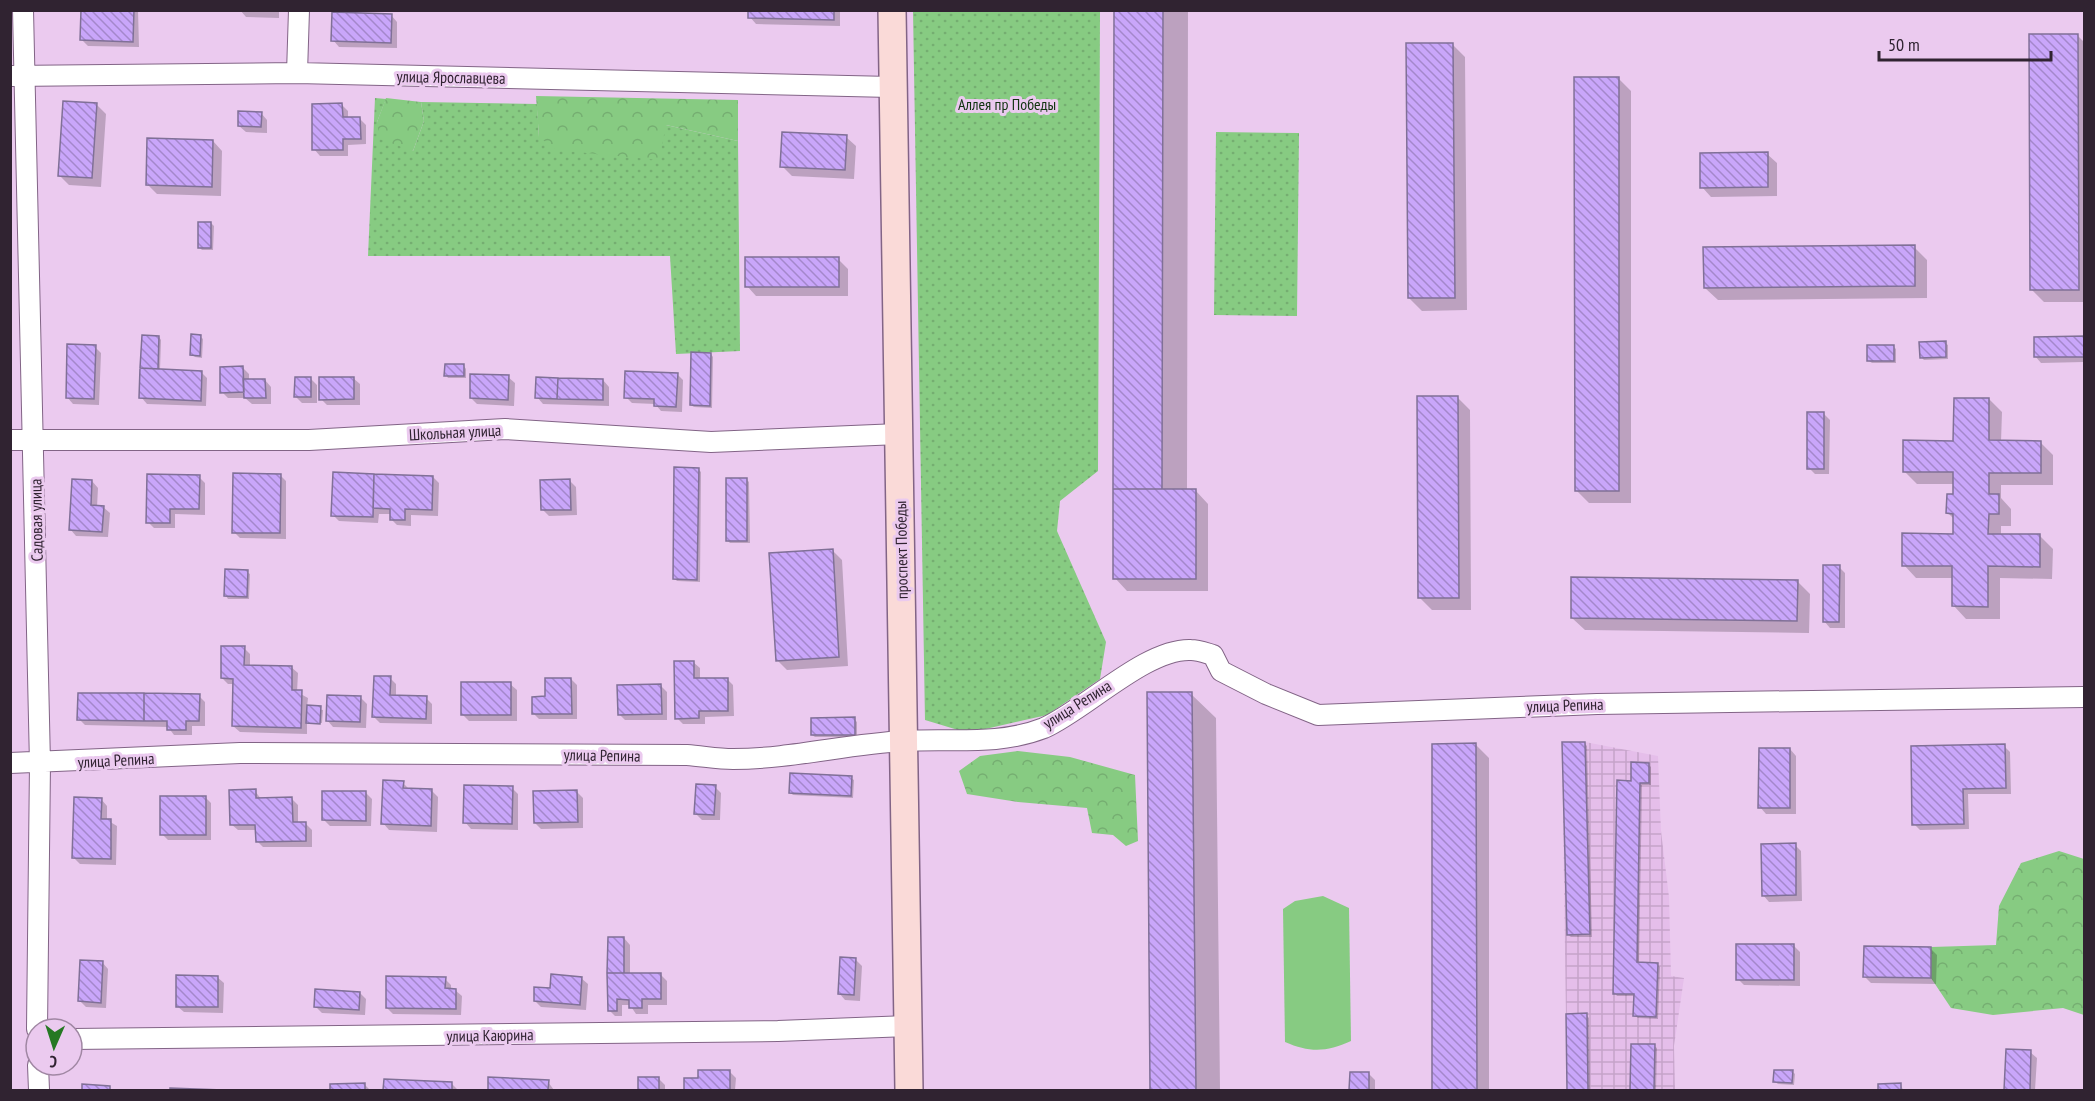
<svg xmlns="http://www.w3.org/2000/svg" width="2095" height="1101" viewBox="0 0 2095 1101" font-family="'PT Sans Narrow',sans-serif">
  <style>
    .industrial { fill: url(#industrial-grid) }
    .grass { fill: url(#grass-dots) }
    .forest { fill: url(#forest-crowns) }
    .garden { fill: #87cb82 }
    .shadow { fill: #0003 }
    .building { fill: url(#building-back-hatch); stroke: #807097; stroke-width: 1.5 }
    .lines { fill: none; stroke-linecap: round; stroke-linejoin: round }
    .street-casing { stroke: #826486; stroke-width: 22 }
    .secondary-casing { stroke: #826486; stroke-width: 30 }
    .street { stroke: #fff; stroke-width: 20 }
    .secondary { stroke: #fadad8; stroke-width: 27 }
    .labels { text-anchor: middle; stroke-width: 6; stroke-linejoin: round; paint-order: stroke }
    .street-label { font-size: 16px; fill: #302331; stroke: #ebcaef }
    .park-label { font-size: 16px; fill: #113410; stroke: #ebcaef }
  </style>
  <defs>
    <pattern id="industrial-grid" width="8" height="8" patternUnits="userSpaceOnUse" patternTransform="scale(1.5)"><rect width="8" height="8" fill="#e5beea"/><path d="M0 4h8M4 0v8" fill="none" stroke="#c5a3c9"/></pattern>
    <pattern id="grass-dots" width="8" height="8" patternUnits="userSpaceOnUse" patternTransform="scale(1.5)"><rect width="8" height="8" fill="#87cb82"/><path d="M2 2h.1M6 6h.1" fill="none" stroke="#75ae71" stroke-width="1.8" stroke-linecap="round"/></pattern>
    <pattern id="forest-crowns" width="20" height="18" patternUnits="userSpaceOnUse" patternTransform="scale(1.5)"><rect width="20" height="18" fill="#87cb82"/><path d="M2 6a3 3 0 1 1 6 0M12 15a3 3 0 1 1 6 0" fill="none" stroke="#75ae71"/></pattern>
    <pattern id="building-back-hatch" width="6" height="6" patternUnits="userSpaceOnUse" patternTransform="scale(1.5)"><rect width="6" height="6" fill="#c9a6fa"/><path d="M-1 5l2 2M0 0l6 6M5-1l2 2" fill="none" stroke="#a487cb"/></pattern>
  </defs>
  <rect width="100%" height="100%" fill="#ebcaef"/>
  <path class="industrial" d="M1585,742L1658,756L1661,831L1669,897L1671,976L1684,978L1674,1046L1675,1090H1567L1562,743Z"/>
  <path class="grass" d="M913,11H1100L1098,471L1060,501L1057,531L1106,642L1100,679L1047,715L968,733L925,720Z
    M375,98L386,99L377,122L413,151L424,121L421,102L537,104L539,137L666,125L738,141L740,351L676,354L670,256H368Z
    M1216,132L1299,133L1297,316L1214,315Z"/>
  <path class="forest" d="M536,96L738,100V141L666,125L659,160L556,150L539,137Z
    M386,98L421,102L424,121L413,151L380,139L377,122Z
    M1018,751L1070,757L1135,775L1138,841L1126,846L1113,835L1092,833L1087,808L1018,802L967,794L959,771L980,756Z
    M2059,851L2084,859V1015L2063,1008L1993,1015L1951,1008L1931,978V947L1996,945L1999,906L2021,863Z"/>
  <path class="garden" d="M1323,896L1349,908L1351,1041C1327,1052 1310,1053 1285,1042L1283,909L1295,901Z"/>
  <path class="shadow" d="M83,10H138L139,47L88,46L82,40Z
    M240,10H279V18L246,17Z
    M451,10H477V12H452Z
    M750,10H840V26L756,24L750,17Z
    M1116,10H1188L1187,491H1196L1208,504V591H1127L1115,578Z
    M391,15L397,22V48L339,47L333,40Z
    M2077,35L2084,42V302H2044L2031,289Z
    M1452,44L1465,57L1467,310L1422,311L1409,298Z
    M1618,78L1631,91V503H1589L1576,490Z
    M96,104L106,114L101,187L69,185L59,175Z
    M342,105L348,111V119H360L366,125V144L348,145V156H320L314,149Z
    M261,113L267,120V133L246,132L239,126Z
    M846,137L856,146L854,179L792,176L782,166Z
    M213,141L222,151L221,196L157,194L147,184Z
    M1767,154L1777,163V196L1711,197L1702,187Z
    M211,223L214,226L213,250H202L199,247Z
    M1914,247L1927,260V298L1718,300L1705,288Z
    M838,259L848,269V296H756L747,286Z
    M200,336L203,339L202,358L195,357L192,354Z
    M159,337L161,340L160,370L201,372L207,378L206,406L147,404L141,397Z
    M2035,338H2084V362L2041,363L2035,356Z
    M1945,343L1948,345V359L1924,360L1921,357Z
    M1893,346L1896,349V363H1872L1869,361Z
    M95,347L101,353L99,405L73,404L67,397Z
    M711,354L713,357L712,408L694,407L691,405Z
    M464,366L466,369V378H448L446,375Z
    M243,368L249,374V381L265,380L271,387V404H252L245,398H228L222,392Z
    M677,374L683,380L682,412L661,411L655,404L632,403L626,397Z
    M508,377L515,383L514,406L477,404L471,398Z
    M353,378L360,384V405H327L321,399Z
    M311,379L317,385V403H302L296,397Z
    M603,380L609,387V406L543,404L537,397Z
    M1457,397L1470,410L1471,610H1432L1419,597Z
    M1989,399L2002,412L2001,442H2040L2053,455V485H2001V498L2011,509V526H2001V536H2040L2053,549L2052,579L2000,578V619H1966L1954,606V578H1916L1904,565L1954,535V519L1948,513L1954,495V484H1917L1904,471L1955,442Z
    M1823,413L1830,420L1829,474H1815L1809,468Z
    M698,469L701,472L700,582L677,581L675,579Z
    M280,475L286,481V539L240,538L234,532Z
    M199,477L205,483V515L175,514V528H154L148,522Z
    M433,477L439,483L438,516L411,515V526L397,525L391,519V514H379L378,523L339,521L333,515Z
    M747,480L749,482L750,543H730L727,540Z
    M92,481L98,488L97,507H103L110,513L108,537L76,536L70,529Z
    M570,481L576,487L577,515L549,516L542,509Z
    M832,550L842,560L848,666L787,670L777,660Z
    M1839,567L1845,573V628H1830L1824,621Z
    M247,572L250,574L249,599H228L226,596Z
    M1797,581L1810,594L1809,633L1585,630L1572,618Z
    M244,648L250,654V666L291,667L298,673L297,692L308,698L307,707L323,710L322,723L307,722V734L240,732L233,726L234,684H228L222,678Z
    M693,662L700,668V680L727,679L733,685L734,716L705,717V724H683L677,718Z
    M390,678L396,684V697L426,698L432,704V724L380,723L374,717Z
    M571,679L577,685V719H539L533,713L547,698Z
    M510,684L517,690V721H469L463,715Z
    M661,686L667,692V720H625L619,714Z
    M1148,694H1191L1216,718L1220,1090H1152Z
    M199,696L205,702V726H192V735H174L168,727L85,725L79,719Z
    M361,698L367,704L366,728L333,727L327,720Z
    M854,719L857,722V737H815L812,735Z
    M1585,744L1587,746L1592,937H1571L1568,935Z
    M1433,745H1476L1489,758V1090H1434Z
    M2004,746L2010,752L2011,794H1968L1969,829L1920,830L1914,824Z
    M1790,749L1796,756V814H1766L1760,807Z
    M1648,764L1651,767V785H1642L1639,964H1657L1660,967L1658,1019L1638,1018L1635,1016V996H1617L1615,993L1632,782Z
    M851,778L854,780L853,798L793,795L790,792Z
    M403,783L409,789L432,791L438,797L437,832L389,830L383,823Z
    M715,787L721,793L720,820H702L695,813Z
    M512,788L518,794V830L471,829L465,822Z
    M255,791L261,799H292L298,805V824H306L312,830V847H263L257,841V830H238L231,824Z
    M577,792L583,798V828L541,829L535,823Z
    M366,793L372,799L371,826H330L323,819Z
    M205,797L211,803V840H168L162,834Z
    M101,799L107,806V820L117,826L116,865L80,864L74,858Z
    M1795,845L1801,851L1802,901L1769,902L1763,895Z
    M624,938L630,945V975H661L667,981V1005H648V1014H636L630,1005H622V1016H615L609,1010Z
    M1794,946L1800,952V986L1744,985L1738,979Z
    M1931,949L1937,955L1936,984L1871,983L1865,977Z
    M856,960L862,966L860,1001L845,1000L839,993Z
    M102,962L108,969L106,1008L86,1007L80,1001Z
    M217,977L224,983L223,1013L184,1012L177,1006Z
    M581,978L588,984L586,1010L541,1007L535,1001L551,990Z
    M445,979L451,985V990H455L462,996L461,1015L393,1014L387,1008Z
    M360,993L366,999L365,1015L322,1013L316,1007Z
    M1568,1015H1586L1589,1018L1590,1090H1569Z
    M10,1032H11L12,1090H10Z
    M1633,1045L1654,1046L1657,1048L1656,1090H1631Z
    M2007,1051L2030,1052L2037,1058L2035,1090H2006Z
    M1792,1071L1795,1074L1794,1085L1778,1084L1775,1082Z
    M730,1072L736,1078L735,1090H685L686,1079L699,1080Z
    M1351,1073L1369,1074L1375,1080V1090H1351Z
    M490,1078L548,1082L554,1090H489Z
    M639,1079H659L665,1085V1090H639Z
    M385,1081L451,1083L458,1090H385Z
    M365,1085L370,1090H332V1086Z
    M1880,1085H1901L1903,1090H1880Z"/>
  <path class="building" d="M81,10H134L133,42L80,40Z
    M748,10H834V20L748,18Z
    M1114,10H1163L1162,489H1113Z
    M332,12L392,14L391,43L331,41Z
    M2029,34H2078L2079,290H2030Z
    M1406,43H1453L1455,298H1408Z
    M1574,77H1619V491H1575Z
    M63,101L97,103L92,178L58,176Z
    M342,103L343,117H360L361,139H343V150H312V104Z
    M238,111L262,112L261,127L238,126Z
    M782,132L847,135L845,170L780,167Z
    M147,138L213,140L212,187L146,185Z
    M1768,152V187L1700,188V153Z
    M198,222H211V248H198Z
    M1915,245V286L1704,288L1703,247Z
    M745,257H839V287H745Z
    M191,334L201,335L200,356L190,355Z
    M142,335L159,336L158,369L140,368Z
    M2084,336V357H2034V337Z
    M1946,341V357L1920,358L1919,342Z
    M67,344L96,345L94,399L66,398Z
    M1867,345H1894V361H1867Z
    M691,352L711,353L710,406L690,405Z
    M445,364H464V376H444Z
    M243,366L244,392L220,393V367Z
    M140,368L202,371L201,401L139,398Z
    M625,371L678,373L676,407L654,406V399L624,398Z
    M470,374L509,375L508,400L470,398Z
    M295,377H311V397H294Z
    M319,377H354V399L319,400Z
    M536,377L558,378L557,399L535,398Z
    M558,378L603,379V400L557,399Z
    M243,379H265L266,398H244Z
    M1417,396H1458L1459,598H1418Z
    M1954,398H1989V440L2041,441V473H1989V494H1999V514H1989L1988,534H2040V567L1988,566V607L1952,606V566H1902V533L1953,534V514L1946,513L1947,494H1953V472H1903V440L1953,441Z
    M1807,412H1824V469H1807Z
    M674,467L699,468L697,580L673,579Z
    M333,472L374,474L373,517L331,516Z
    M233,473L281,474L280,533H232Z
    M147,474L200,475L199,509H170V523H146Z
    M374,474L433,476L432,510L405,509V520H390V509L373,508Z
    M726,478H747V541H726Z
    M72,479L92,480L91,505L104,506L102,532L69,530Z
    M570,479L571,510H541L540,480Z
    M1113,489H1196V579H1113Z
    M833,549L839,657L776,661L769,553Z
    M1823,565H1840L1839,622H1823Z
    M225,569L248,570L247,597L224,596Z
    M1571,577L1798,580L1797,621L1571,618Z
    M221,646H245L244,665L292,666V690H302L301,728L232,726L233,679L221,678Z
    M674,661H694V678H728V711H699V718L675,719Z
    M374,676H391L390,695L427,696L426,719L372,717Z
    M545,678H571L572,714H532V697L545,696Z
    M461,682H511V715H461Z
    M661,684L662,714L618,715L617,685Z
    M1147,692H1192L1196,1090H1150Z
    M78,693H144V721L77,720Z
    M144,693L200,694L199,721H186V730H167V721H144Z
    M327,695L361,696L360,722L326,721Z
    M307,705L321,706L320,724L306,723Z
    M855,717V735H811V718Z
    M1562,742H1585L1590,934L1567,935Z
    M1476,743L1477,1090H1432V744Z
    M2005,744L2006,788L1963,789L1964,824L1912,825L1911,746Z
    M1759,748H1790V808H1758Z
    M1631,762L1649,763V783H1640L1637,962L1658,963L1656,1017L1633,1016L1634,994H1613L1617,780L1631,781Z
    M790,773L852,776L851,796L789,793Z
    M383,780L404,781L403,788L432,789L431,826L381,824Z
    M696,784L716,785L714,815L694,814Z
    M464,785L513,786L512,824L463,823Z
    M256,789V798L292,797L293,822H306V841L256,842L255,825H230L229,790Z
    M577,790L578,822L534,823L533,791Z
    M322,791H366V821L322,820Z
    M160,796H206V835H160Z
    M74,797L102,798L101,819H111V859L72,858Z
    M1796,843V895L1762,896L1761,844Z
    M608,937H624V973H607Z
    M1736,944H1794V980H1736Z
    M1864,946L1931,947V978L1863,977Z
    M840,957L856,958L854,995L838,994Z
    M80,960L103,961L101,1003L78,1001Z
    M607,973H661V999H642V1008H629V1000L617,999V1011H608Z
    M551,974L582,977L580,1005L534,1001V987L550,988Z
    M176,975L218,976V1007H176Z
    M386,976L446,977L445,988L456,989V1009L386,1008Z
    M315,989L360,992L359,1010L314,1007Z
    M1587,1013L1588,1090H1567L1566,1014Z
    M1631,1044H1655L1654,1090H1630Z
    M2006,1049L2031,1050L2030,1090H2004Z
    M698,1070H730V1090H684V1078H698Z
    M1774,1070H1793L1792,1083L1773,1082Z
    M1350,1072H1369V1090H1349Z
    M488,1077L549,1080L548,1090H488Z
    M638,1077H659V1090H638Z
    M384,1079L452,1082V1090H383Z
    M365,1083V1090H330V1084Z
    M1901,1083V1090H1878V1084Z
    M82,1084L110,1086V1090H82Z
    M170,1088L223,1090H170Z"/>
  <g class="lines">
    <g class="street-casing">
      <path id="street" d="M23,10L40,764L37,1029
        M297,73L299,10
        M10,76L297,73L891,87
        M10,440H309L505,429L711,442L899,434
        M10,763L240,753L687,755C702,756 718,759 733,759C790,759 847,744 904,741C952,738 998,746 1044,728C1085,710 1146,648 1191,650C1198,650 1206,653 1213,655L1221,671L1266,694L1318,715L1597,704L2084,697
        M72,1039L778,1031L908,1026
        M38,1065L39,1090"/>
    </g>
    <g class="secondary-casing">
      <path id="secondary" d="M892,10L909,1090"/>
    </g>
    <use href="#street" class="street"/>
    <use href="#secondary" class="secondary"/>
  </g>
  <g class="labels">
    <g class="street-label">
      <text transform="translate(451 77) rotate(1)" y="6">улица Ярославцева</text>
      <text transform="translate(455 432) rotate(-3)" y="6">Школьная улица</text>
      <text transform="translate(36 520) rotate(-91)" y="6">Садовая улица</text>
      <text transform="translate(901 550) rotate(-91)" y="6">проспект Победы</text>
      <text transform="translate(1077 704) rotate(-32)" y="6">улица Репина</text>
      <text transform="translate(1565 705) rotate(-2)" y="6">улица Репина</text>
      <text transform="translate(602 755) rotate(1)" y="6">улица Репина</text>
      <text transform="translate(116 760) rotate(-3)" y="6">улица Репина</text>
      <text transform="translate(490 1035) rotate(-1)" y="6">улица Каюрина</text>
    </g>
    <g class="park-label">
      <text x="1007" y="110">Аллея пр Победы</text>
    </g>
  </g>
  <rect width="2095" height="1101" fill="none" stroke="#302331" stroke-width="24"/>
  <g transform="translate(54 1047) rotate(183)"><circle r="28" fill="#ebcaef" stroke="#a087a3" stroke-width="1.5"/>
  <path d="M0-4.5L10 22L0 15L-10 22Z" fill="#257823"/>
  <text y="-9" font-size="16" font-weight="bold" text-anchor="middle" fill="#302331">С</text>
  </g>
  <path d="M1879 51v9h172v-9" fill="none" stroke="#302331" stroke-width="3"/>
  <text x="1888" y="51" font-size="18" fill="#302331" stroke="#ebcaef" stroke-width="4.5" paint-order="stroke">50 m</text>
</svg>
